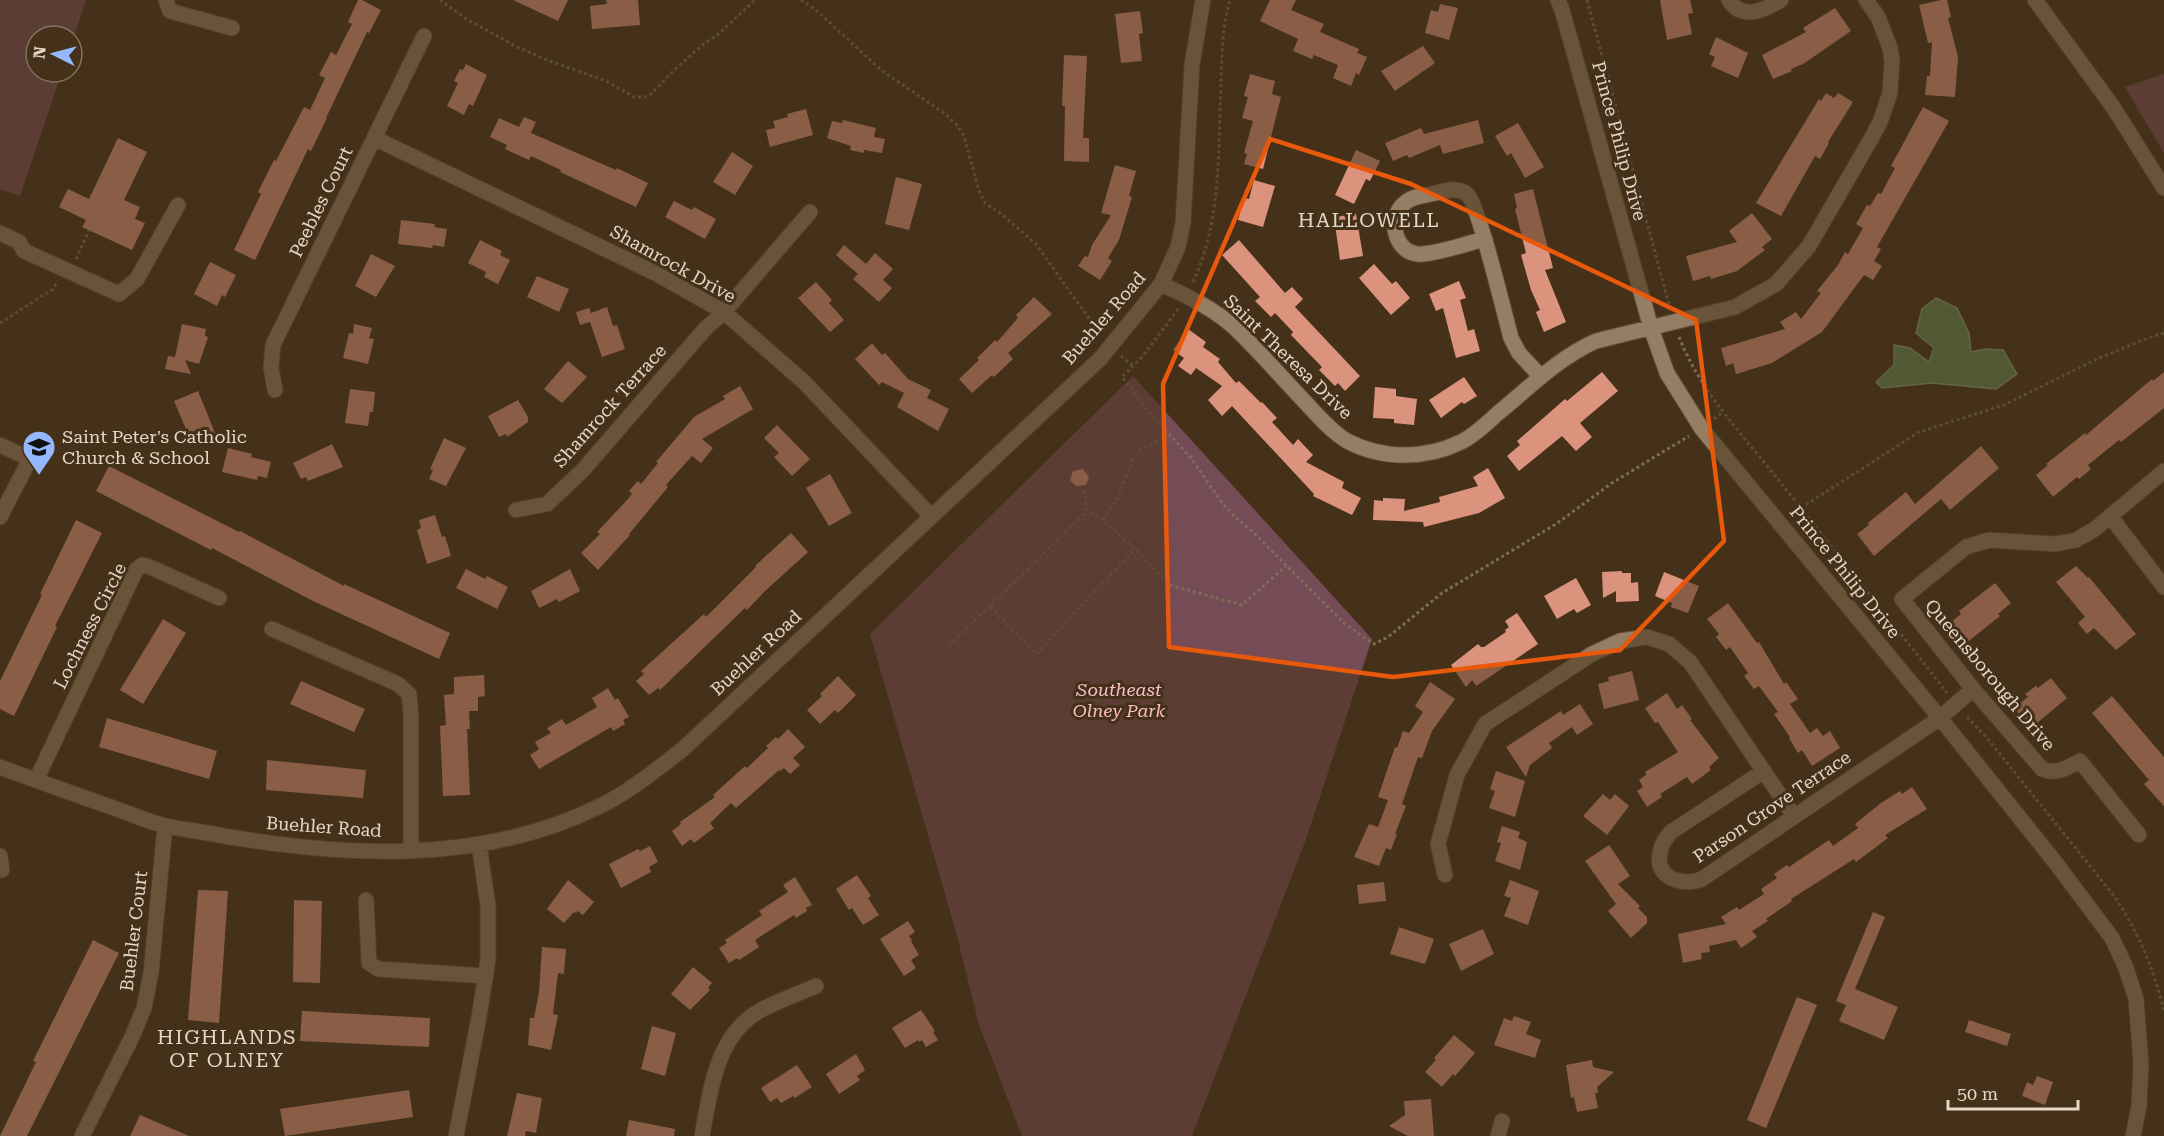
<svg xmlns="http://www.w3.org/2000/svg" width="2164" height="1136" viewBox="0 0 2164 1136" font-family="'Roboto Serif',serif">
  <style>
    .green { fill: #754c56 }
    .water { fill: #618b53; stroke: #88a276; stroke-width: 1.5 }
    .building { fill: #dc937d }
    .lines { fill: none; stroke-linecap: round; stroke-linejoin: round }
    .minor-casing { stroke: #5f4e39; stroke-width: 17 }
    .path { stroke: #7d6c57; stroke-width: 3; stroke-dasharray: 3 3; stroke-linecap: butt }
    .minor { stroke: #957e63; stroke-width: 15 }
    .marked { fill: none; stroke: #e8590c; stroke-width: 4.5; stroke-linejoin: round }
    .labels { text-anchor: middle; stroke-width: 6; stroke-linejoin: round; paint-order: stroke }
    .street-label { font-size: 18px; fill: #e3d7c9; stroke: #453119 }
    .poi-label { font-size: 18px; fill: #e3d7c9; stroke: #453119; text-anchor: start }
    .park-label { font-size: 18px; font-style: italic; fill: #fcbdcb; stroke: #453119 }
    .neighbourhood-label { font-size: 20px; letter-spacing: 1.5px; fill: #e3d7c9; stroke: #453119 }
  </style>
  <rect width="100%" height="100%" fill="#453119"/>
  <path class="green" d="M0,0H86L72,43V36H36V72H62L20,196L0,189Z
    M2164,74V153L2125,87Z
    M1133,376L1372,639L1306,839L1192,1136H1022L979,1025L956,932L870,634Z"/>
  <path class="water" d="M1936,298L1957,308L1969,333L1971,352L1985,349L2003,350L2017,374L1996,389L1932,383L1882,388L1876,382L1894,365V345L1910,348L1929,362L1934,348L1916,333L1922,309Z"/>
  <path class="building" d="M358,0H362L381,10L369,33L367,32L326,118H327L311,151L308,149L255,260L234,250L261,194L258,192L274,160L276,161L304,107L310,110L325,78L319,75L331,52L336,55L352,24L348,22Z
    M513,0H568L558,21Z
    M606,0H638L640,25L592,29L590,6L607,4Z
    M1270,0H1296L1291,10L1324,24L1320,32L1359,49L1357,53L1367,57L1359,75L1356,73L1351,86L1333,78L1338,65L1314,55L1312,59L1293,51L1298,39L1260,21Z
    M1660,0H1690L1693,13L1688,14L1692,34L1667,40Z
    M1941,0H1947L1951,17L1948,18L1958,57L1955,97L1925,95L1927,76H1930L1932,42L1928,43L1919,5Z
    M1440,4L1458,8L1449,40L1425,33L1431,10L1438,12Z
    M1835,8L1851,31L1803,64L1791,69L1792,71L1773,79L1762,55L1806,32L1803,28Z
    M1140,11L1143,33L1139,34L1142,61L1121,63L1115,14Z
    M1716,37L1748,53L1738,78L1711,66L1715,57L1709,54Z
    M1423,46L1435,63L1395,91L1381,71Z
    M1064,55L1087,56L1083,138H1089V162L1064,161L1065,106H1062Z
    M466,64L487,75L473,106L469,104L464,115L447,106L458,83L454,81L460,69L463,70Z
    M1250,74L1275,81L1272,94L1281,97L1263,169L1244,164L1247,154L1244,153L1253,121L1242,118L1248,97L1244,96Z
    M1826,93L1834,98L1838,93L1853,102L1828,142L1829,143L1820,159L1815,156L1781,216L1756,203L1819,99L1821,101Z
    M1923,107L1949,121L1877,247L1881,249L1874,261L1882,266L1873,280L1864,275L1822,332L1772,363L1736,374L1733,363L1726,366L1721,348L1785,329L1780,322L1796,312L1801,319L1821,293L1817,291L1838,265L1845,252L1848,254L1863,228L1856,224L1867,205L1870,206L1878,193L1881,194L1895,168L1891,166Z
    M806,109L813,135L770,147L766,130L775,128L773,121L788,117L787,114Z
    M524,117L536,122L531,133L616,170L617,168L648,183L636,207L560,172L561,170L531,156L529,160L505,149L507,145L490,137L499,118L519,127Z
    M843,120L876,128L874,137L885,139L882,153L864,150V153L850,150L851,146L827,138L832,121L842,123Z
    M1478,120L1484,143L1443,154L1440,145L1409,158L1407,155L1393,161L1385,143L1421,128L1424,134Z
    M1518,123L1544,167L1525,178L1511,153L1507,156L1495,136Z
    M118,138L147,152L124,200L140,207L135,219L145,223L132,250L82,227L86,220L59,207L68,189L89,199Z
    M1356,150L1380,161L1370,181L1366,179L1354,204L1335,195Z
    M732,152L753,166L735,195L713,182Z
    M1115,165L1136,171L1129,196L1132,197L1119,240L1108,258L1112,261L1100,280L1078,266L1085,256L1088,257L1092,245L1111,215L1101,213Z
    M896,177L922,184L909,230L885,224Z
    M1254,180L1275,186L1263,227L1238,220L1244,198L1249,199Z
    M1533,189L1553,268L1545,270L1566,322L1544,332L1536,312L1540,310L1531,290L1521,255L1526,253L1515,209L1517,208L1514,194Z
    M674,201L692,210L694,207L716,219L705,239L665,217Z
    M1752,213L1772,239L1762,247L1765,250L1737,271L1711,279L1710,276L1693,281L1686,256L1737,242L1729,231Z
    M1356,214L1363,256L1340,260L1334,217Z
    M401,220L435,224L434,227L447,229L444,247L433,245L432,248L398,244Z
    M480,240L502,251L500,255L510,260L498,284L484,277L486,272L468,263Z
    M1239,240L1285,293L1292,287L1303,299L1295,307L1360,376L1345,391L1338,383L1335,386L1319,370L1322,367L1291,335L1293,332L1275,313L1271,317L1255,301L1260,297L1222,255Z
    M844,245L866,264L875,253L893,269L883,280L892,288L879,302L853,279L858,274L836,255Z
    M371,254L395,266L376,297L355,286Z
    M210,262L236,275L225,297L222,295L217,306L194,294Z
    M1374,264L1392,284L1396,281L1410,298L1391,315L1359,278Z
    M537,276L569,289L559,312L527,297Z
    M1459,281L1466,298L1460,300L1468,331L1474,329L1480,351L1456,358L1443,308L1436,311L1429,294Z
    M816,282L832,300L829,303L844,320L830,332L798,298Z
    M1034,297L1052,314L1008,353L1013,359L994,377L992,375L972,393L959,379L979,360L977,358L995,340L997,342L1018,318L1016,315Z
    M607,307L613,326L617,325L625,349L602,357L590,322L580,325L576,312L589,308L591,313Z
    M182,324L206,329L205,336L208,337L199,364L185,360L191,374L165,369L168,356L175,357Z
    M354,324L372,328L369,338L374,339L368,364L343,358L349,333L353,334Z
    M1188,329L1206,342L1203,347L1220,359L1218,362L1236,383L1239,381L1261,403L1262,402L1277,418L1272,422L1293,445L1298,439L1313,455L1306,462L1344,482L1342,488L1361,498L1352,515L1313,496L1314,494L1232,406L1222,416L1208,400L1222,386L1196,368L1191,375L1178,366L1184,358L1173,350Z
    M872,343L882,355L885,353L908,379L931,390L927,398L949,409L938,431L897,407L904,393L882,382L879,385L855,359Z
    M568,361L587,377L562,403L544,389Z
    M1602,372L1618,391L1580,423L1592,437L1576,451L1562,436L1519,471L1507,456L1520,445L1517,441L1565,399L1567,401Z
    M2164,372V408L2121,442L2119,440L2088,465L2091,469L2079,479L2077,477L2053,497L2036,475L2048,465L2046,464L2085,433L2086,435L2152,379L2153,381Z
    M1464,377L1477,396L1464,404L1462,402L1441,418L1429,400Z
    M740,386L753,409L702,439L713,448L701,463L692,456L666,485L668,487L629,534L630,535L598,570L581,553L600,534L597,532L628,499L632,494L629,491L638,481L641,484L658,463L656,462L694,417L725,399L723,396Z
    M1375,387L1396,389V396L1417,399L1414,425L1394,423V419L1373,418Z
    M350,389L375,392L373,412H370L368,426L345,423Z
    M198,391L215,433L199,439L196,431L188,434L174,401Z
    M518,400L528,417V422L507,437L506,434L499,437L488,416Z
    M777,425L810,459L792,476L774,457L779,453L764,438Z
    M444,438L466,448L446,486L429,479L433,470L430,469Z
    M332,444L343,467L308,481L306,477L301,479L293,463Z
    M1981,446L1999,468L1950,510L1941,499L1874,556L1857,534L1869,525L1868,523L1906,492L1915,504Z
    M228,448L252,454L251,457L271,462L267,478L258,476L257,480L222,472Z
    M109,466L239,532L240,531L344,586V584L450,633L439,659L313,601L212,548L211,550L96,491Z
    M1488,468L1505,498L1479,513L1424,527L1423,522L1373,520L1374,500L1383,501V498L1405,499L1404,511L1440,502L1439,497L1478,486L1473,477Z
    M1083,469L1089,477L1086,485L1076,486L1070,480L1073,471Z
    M830,474L852,513L829,526L806,488Z
    M435,515L442,537L445,536L451,556L427,564L417,530L421,528L419,520Z
    M76,520L102,533L55,626L57,627L14,716L0,709V681L42,595L40,594Z
    M791,533L808,552L764,592L747,610L745,608L660,690L658,688L649,695L636,681L644,674L641,671L704,614L706,617L756,567L755,566Z
    M2076,566L2088,578L2089,577L2136,634L2116,650L2094,628L2087,634L2078,623L2085,617L2056,582Z
    M466,569L485,579L487,576L508,587L497,609L456,588Z
    M570,569L580,591L559,602L557,599L539,608L531,591Z
    M1622,571V573H1631V583L1638,582L1639,601L1616,602V591L1603,598L1602,572Z
    M1664,572L1699,586L1688,613L1671,607L1672,603L1655,596Z
    M1576,578L1591,605L1577,613L1574,609L1557,619L1544,596Z
    M1995,583L2011,603L1998,614L2000,616L1965,644L1949,624L1961,614L1959,611Z
    M1728,603L1757,643L1759,642L1784,684L1786,682L1798,699L1790,704L1810,733L1817,728L1823,736L1830,731L1840,748L1812,766L1802,750L1798,753L1789,738L1790,737L1774,714L1778,712L1759,686L1754,689L1744,676L1748,673L1730,647L1726,650L1716,637L1719,634L1707,619Z
    M1517,613L1538,644L1476,686L1472,680L1466,687L1451,665L1478,644L1481,647H1484L1506,632L1505,630L1509,627L1505,621Z
    M163,619L186,633L143,704L120,690Z
    M1632,671L1639,700L1604,709L1598,684L1609,681L1608,677Z
    M484,675L485,696L478,697V711H469L470,729H467L470,795L443,796L440,726L446,725L444,695L454,694V677Z
    M838,676L856,695L838,713L835,710L820,724L807,710L822,696L820,694Z
    M2051,678L2067,698L2031,728L2014,708L2028,697L2025,694L2036,686L2038,688Z
    M301,681L365,709L354,732L290,704Z
    M1430,682L1455,699L1432,731L1422,758L1418,757L1402,804L1406,806L1395,834H1397L1391,850L1386,848L1379,866L1354,857L1369,824L1378,827L1388,800L1378,797L1395,747L1397,748L1403,731L1409,733L1423,712L1415,706Z
    M608,688L615,700L618,698L629,717L623,720L625,724L613,731L611,727L539,769L530,755L539,749L535,742L551,733L547,728L562,719L566,725L597,707L592,698Z
    M1667,693L1677,709L1682,705L1692,719L1690,720L1719,758L1709,767L1711,770L1692,784L1687,777L1660,794L1662,797L1647,807L1637,791L1643,787L1639,780L1646,775L1645,772L1678,752L1658,722L1655,723L1645,708Z
    M2112,696L2164,757V806L2144,784L2149,780L2092,713Z
    M1580,704L1593,724L1577,735L1572,727L1549,743L1552,748L1530,765L1526,777L1506,747L1561,711L1563,715Z
    M107,718L217,751L209,779L99,747Z
    M788,729L805,747L793,758L800,765L790,774L784,768L780,771L779,770L736,808L731,803L710,823L714,828L694,843L691,839L682,846L672,831L681,824L680,822L715,797L713,795L745,766L747,768L768,748L766,746L776,737L778,739Z
    M267,760L366,770L363,798L266,790Z
    M1496,771L1525,781L1515,817L1489,808L1495,791L1490,789Z
    M1912,787L1927,809L1885,835L1888,838L1856,862L1854,859L1791,899L1792,901L1766,919L1768,921L1752,931L1757,937L1741,948L1736,940L1709,946L1710,952L1701,953L1702,959L1683,963L1678,934L1726,924L1721,917L1737,907L1739,910L1764,894L1761,889L1777,878L1774,874L1787,865L1789,867L1829,840L1833,846L1858,828L1855,824L1881,803L1900,791L1902,794Z
    M1603,794L1610,800L1615,794L1629,806L1607,835L1583,816Z
    M1502,826L1520,832L1518,838L1527,842L1520,870L1495,861L1501,843L1497,842Z
    M1609,845L1630,876L1618,884L1640,906L1638,908L1647,917V923L1631,938L1608,911L1616,904L1585,861Z
    M650,846L658,862L649,867L651,872L621,888L609,864L638,849L640,851Z
    M857,875L871,896L868,898L879,915L863,925L852,908L849,910L836,889Z
    M795,877L812,905L806,908L807,911L796,918L794,915L755,940L759,947L739,960L737,958L729,963L719,948L727,943L725,940L762,915L759,911L788,892L783,885Z
    M568,880L594,902L583,915L578,911L576,913L574,912L564,923L547,909Z
    M1510,880L1539,891L1528,925L1504,916L1511,898L1504,896Z
    M1384,882L1386,901L1359,904L1357,885Z
    M198,890L228,891L219,1023L188,1020Z
    M294,900L322,901L320,983L293,982Z
    M1873,912L1885,917L1855,989L1898,1007L1884,1040L1839,1021L1846,1005L1836,1001Z
    M908,921L915,932L909,936L912,940L911,941L919,955L911,960L916,968L904,976L880,939Z
    M1399,927L1434,939L1425,964L1390,954Z
    M1483,929L1494,954L1461,971L1449,944Z
    M93,940L119,953L27,1136H0L36,1062L33,1061Z
    M542,947L566,949L564,974L558,973L553,1014L558,1015L551,1050L528,1045L530,1018H534L539,992Z
    M693,967L712,983L708,988L710,990L690,1010L671,994Z
    M1797,997L1817,1005L1766,1128L1747,1120Z
    M921,1010L935,1031L933,1032L938,1040L926,1047L922,1040L919,1042L918,1040L905,1048L892,1028Z
    M302,1011L430,1018L429,1047L300,1041Z
    M1514,1016L1531,1022L1526,1034L1541,1040L1535,1058L1494,1045L1504,1018L1512,1021Z
    M1969,1020L2011,1034L2007,1046L1965,1032Z
    M652,1026L676,1033L665,1076L641,1069Z
    M1454,1035L1475,1053L1455,1076L1453,1074L1442,1087L1425,1072L1436,1060L1434,1058Z
    M856,1054L865,1070L857,1076L860,1080L839,1094L826,1074Z
    M1592,1060L1593,1067L1614,1072L1597,1087L1598,1093H1595L1598,1108L1577,1112L1574,1097L1571,1098L1566,1065Z
    M797,1065L812,1087L795,1098L793,1096L781,1103L777,1098L770,1102L761,1088Z
    M2037,1076L2053,1082L2045,1105L2022,1096L2027,1082L2033,1085Z
    M409,1090L413,1117L285,1136L280,1109Z
    M517,1093L542,1098L536,1133L526,1131L525,1136H507Z
    M1431,1099L1434,1136H1408L1389,1126L1405,1115L1404,1101Z
    M140,1115L189,1136H130Z
    M629,1120L675,1129L674,1136H626Z"/>
  <g class="lines">
    <g class="minor-casing">
      <path id="minor" d="M166,0L170,11L232,28
        M1558,0L1562,10L1651,328L1667,373L1702,429L1940,718L2055,862L2112,938L2126,968L2136,999L2141,1064L2139,1106L2133,1136
        M1729,0C1742,21 1765,10 1781,0
        M2035,0L2113,107L2164,188
        M374,138L657,274L724,312L805,383L931,516
        M0,233L19,242L24,251L119,294L137,279L178,205
        M1485,239C1465,244 1443,252 1423,254C1395,257 1385,217 1406,202C1413,196 1427,195 1436,193C1446,190 1458,187 1467,194C1478,203 1505,316 1511,338L1519,353L1541,377
        M1161,284C1187,296 1213,308 1235,328C1260,352 1283,379 1307,404C1319,417 1332,432 1347,441C1383,460 1426,459 1461,442C1475,435 1486,424 1497,414C1529,388 1558,358 1596,341L1735,307L1776,284L1809,246L1871,139L1880,122L1890,93L1892,61L1890,48L1878,17L1866,0
        M275,390L271,368L273,345L424,36
        M0,445L30,459L0,517
        M516,510L547,504L583,470L705,329L724,312L810,212
        M2110,516L2164,587
        M272,629L398,684L409,694L411,716V851
        M0,767C37,781 74,794 111,807C129,813 148,822 166,826C185,830 205,832 224,836C348,857 482,864 598,807C628,793 657,769 683,749L1100,359L1161,284L1178,247L1183,223L1192,65L1203,0
        M1764,771L1671,832C1666,838 1661,844 1660,853C1654,878 1683,887 1702,879L1940,718L1973,689
        M36,780L136,570L142,565L150,567L219,598
        M2139,835L2080,761C2067,768 2056,775 2042,769L1973,689L1902,599L1966,547L1989,540L2055,544L2076,540L2095,529L2164,471
        M0,856L2,870
        M1445,875L1438,844L1457,775L1485,724L1592,654L1620,641L1647,637L1669,644L1690,662L1794,816
        M366,900L369,963L378,969L486,976
        M82,1136L132,1037L144,1008L151,973L165,826
        M456,1136L479,1017L488,960V906L479,844
        M702,1136C710,1092 716,1034 761,1010C778,1001 798,994 816,986
        M1498,1136L1502,1121"/>
    </g>
    <path class="path" d="M440,0L465,18L515,46L547,60L606,81L634,97H645L651,94L669,75L700,47L722,31L755,0
      M801,0L816,10L881,70L944,113L958,126L964,136L979,191L985,203L1004,216L1036,244L1100,334
      M1587,0L1670,308
      M76,259L89,230
      M1193,282C1222,220 1218,149 1221,82C1222,55 1222,27 1230,0
      M1178,309L1143,356L1122,377L1154,418L1191,458L1222,503L1233,515L1254,533L1345,624L1374,644L1388,637L1442,593L1556,524L1612,483L1689,436
      M0,323L53,289L57,283
      M1679,337C1701,393 1744,436 1780,482C1836,552 1892,622 1947,693
      M1121,356L1133,366
      M1714,419L1723,412
      M1086,508L1103,520L1135,549L1170,585L1242,605L1286,566
      M1801,508L1919,432L2004,405L2099,358L2148,338L2164,333
      M1103,520L1117,499L1134,457L1143,447L1156,442L1168,432
      M990,607L1036,654L1135,549
      M949,646L1084,514L1086,498L1084,489
      M1967,717L1987,738L2115,897C2140,936 2153,967 2164,1011"/>
    <use href="#minor" class="minor"/>
  </g>
  <path d="M0 0H2164V1136H0ZM1270,139L1411,184L1696,320L1724,541L1620,650L1393,677L1169,647L1163,384Z" fill="#453119" fill-opacity=".55" fill-rule="evenodd"/>
  <path class="marked" d="M1270,139L1411,184L1696,320L1724,541L1620,650L1393,677L1169,647L1163,384Z"/>
  <defs>
    <g id="school-pin" transform="scale(1.725)"><path d="M0 17L-7.5 6A9.5 9.5 0 1 1 7.5 6Z" fill="#95b7fd" stroke="#453119"/><path d="M0-5L7-2L0 1L-7-2ZM-4 1L0 2.5L4 1V4Q0 6-4 4Z" fill="#111"/></g>
  </defs>
  <g fill-rule="evenodd">
    <use href="#school-pin" x="39" y="447"/>
  </g>
  <g class="labels">
    <g class="street-label">
      <text transform="translate(1619 141) rotate(75)" y="6">Prince Philip Drive</text>
      <text transform="translate(321 202) rotate(-64)" y="6">Peebles Court</text>
      <text transform="translate(673 264) rotate(29)" y="6">Shamrock Drive</text>
      <text transform="translate(1104 318) rotate(-49)" y="6">Buehler Road</text>
      <text transform="translate(1288 357) rotate(44)" y="6">Saint Theresa Drive</text>
      <text transform="translate(610 406) rotate(-48)" y="6">Shamrock Terrace</text>
      <text transform="translate(1845 572) rotate(51)" y="6">Prince Philip Drive</text>
      <text transform="translate(90 626) rotate(-63)" y="6">Lochness Circle</text>
      <text transform="translate(756 653) rotate(-43)" y="6">Buehler Road</text>
      <text transform="translate(1990 675) rotate(50)" y="6">Queensborough Drive</text>
      <text transform="translate(1772 807) rotate(-34)" y="6">Parson Grove Terrace</text>
      <text transform="translate(324 827) rotate(4)" y="6">Buehler Road</text>
      <text transform="translate(134 931) rotate(-83)" y="6">Buehler Court</text>
    </g>
    <g class="poi-label">
      <text x="62" y="443">Saint Peter's Catholic<tspan x="62" dy="21">Church &amp; School</tspan></text>
    </g>
    <g class="park-label">
      <text x="1119" y="696">Southeast<tspan x="1119" dy="21">Olney Park</tspan></text>
    </g>
    <g class="neighbourhood-label">
      <text x="1369" y="227">HALLOWELL</text>
      <text x="227" y="1044">HIGHLANDS<tspan x="227" dy="23">OF OLNEY</tspan></text>
    </g>
  </g>
  <g transform="translate(54 54) rotate(276)"><circle r="28" fill="#453119" stroke="#84735f" stroke-width="1.5"/>
  <path d="M0-4.5L10 22L0 15L-10 22Z" fill="#95b7fd"/>
  <text y="-9" font-size="16" font-weight="bold" text-anchor="middle" fill="#e3d7c9">N</text>
  </g>
  <path d="M1948 1100v9h130v-9" fill="none" stroke="#e3d7c9" stroke-width="3"/>
  <text x="1957" y="1100" font-size="18" fill="#e3d7c9" stroke="#453119" stroke-width="4.5" paint-order="stroke">50 m</text>
</svg>
